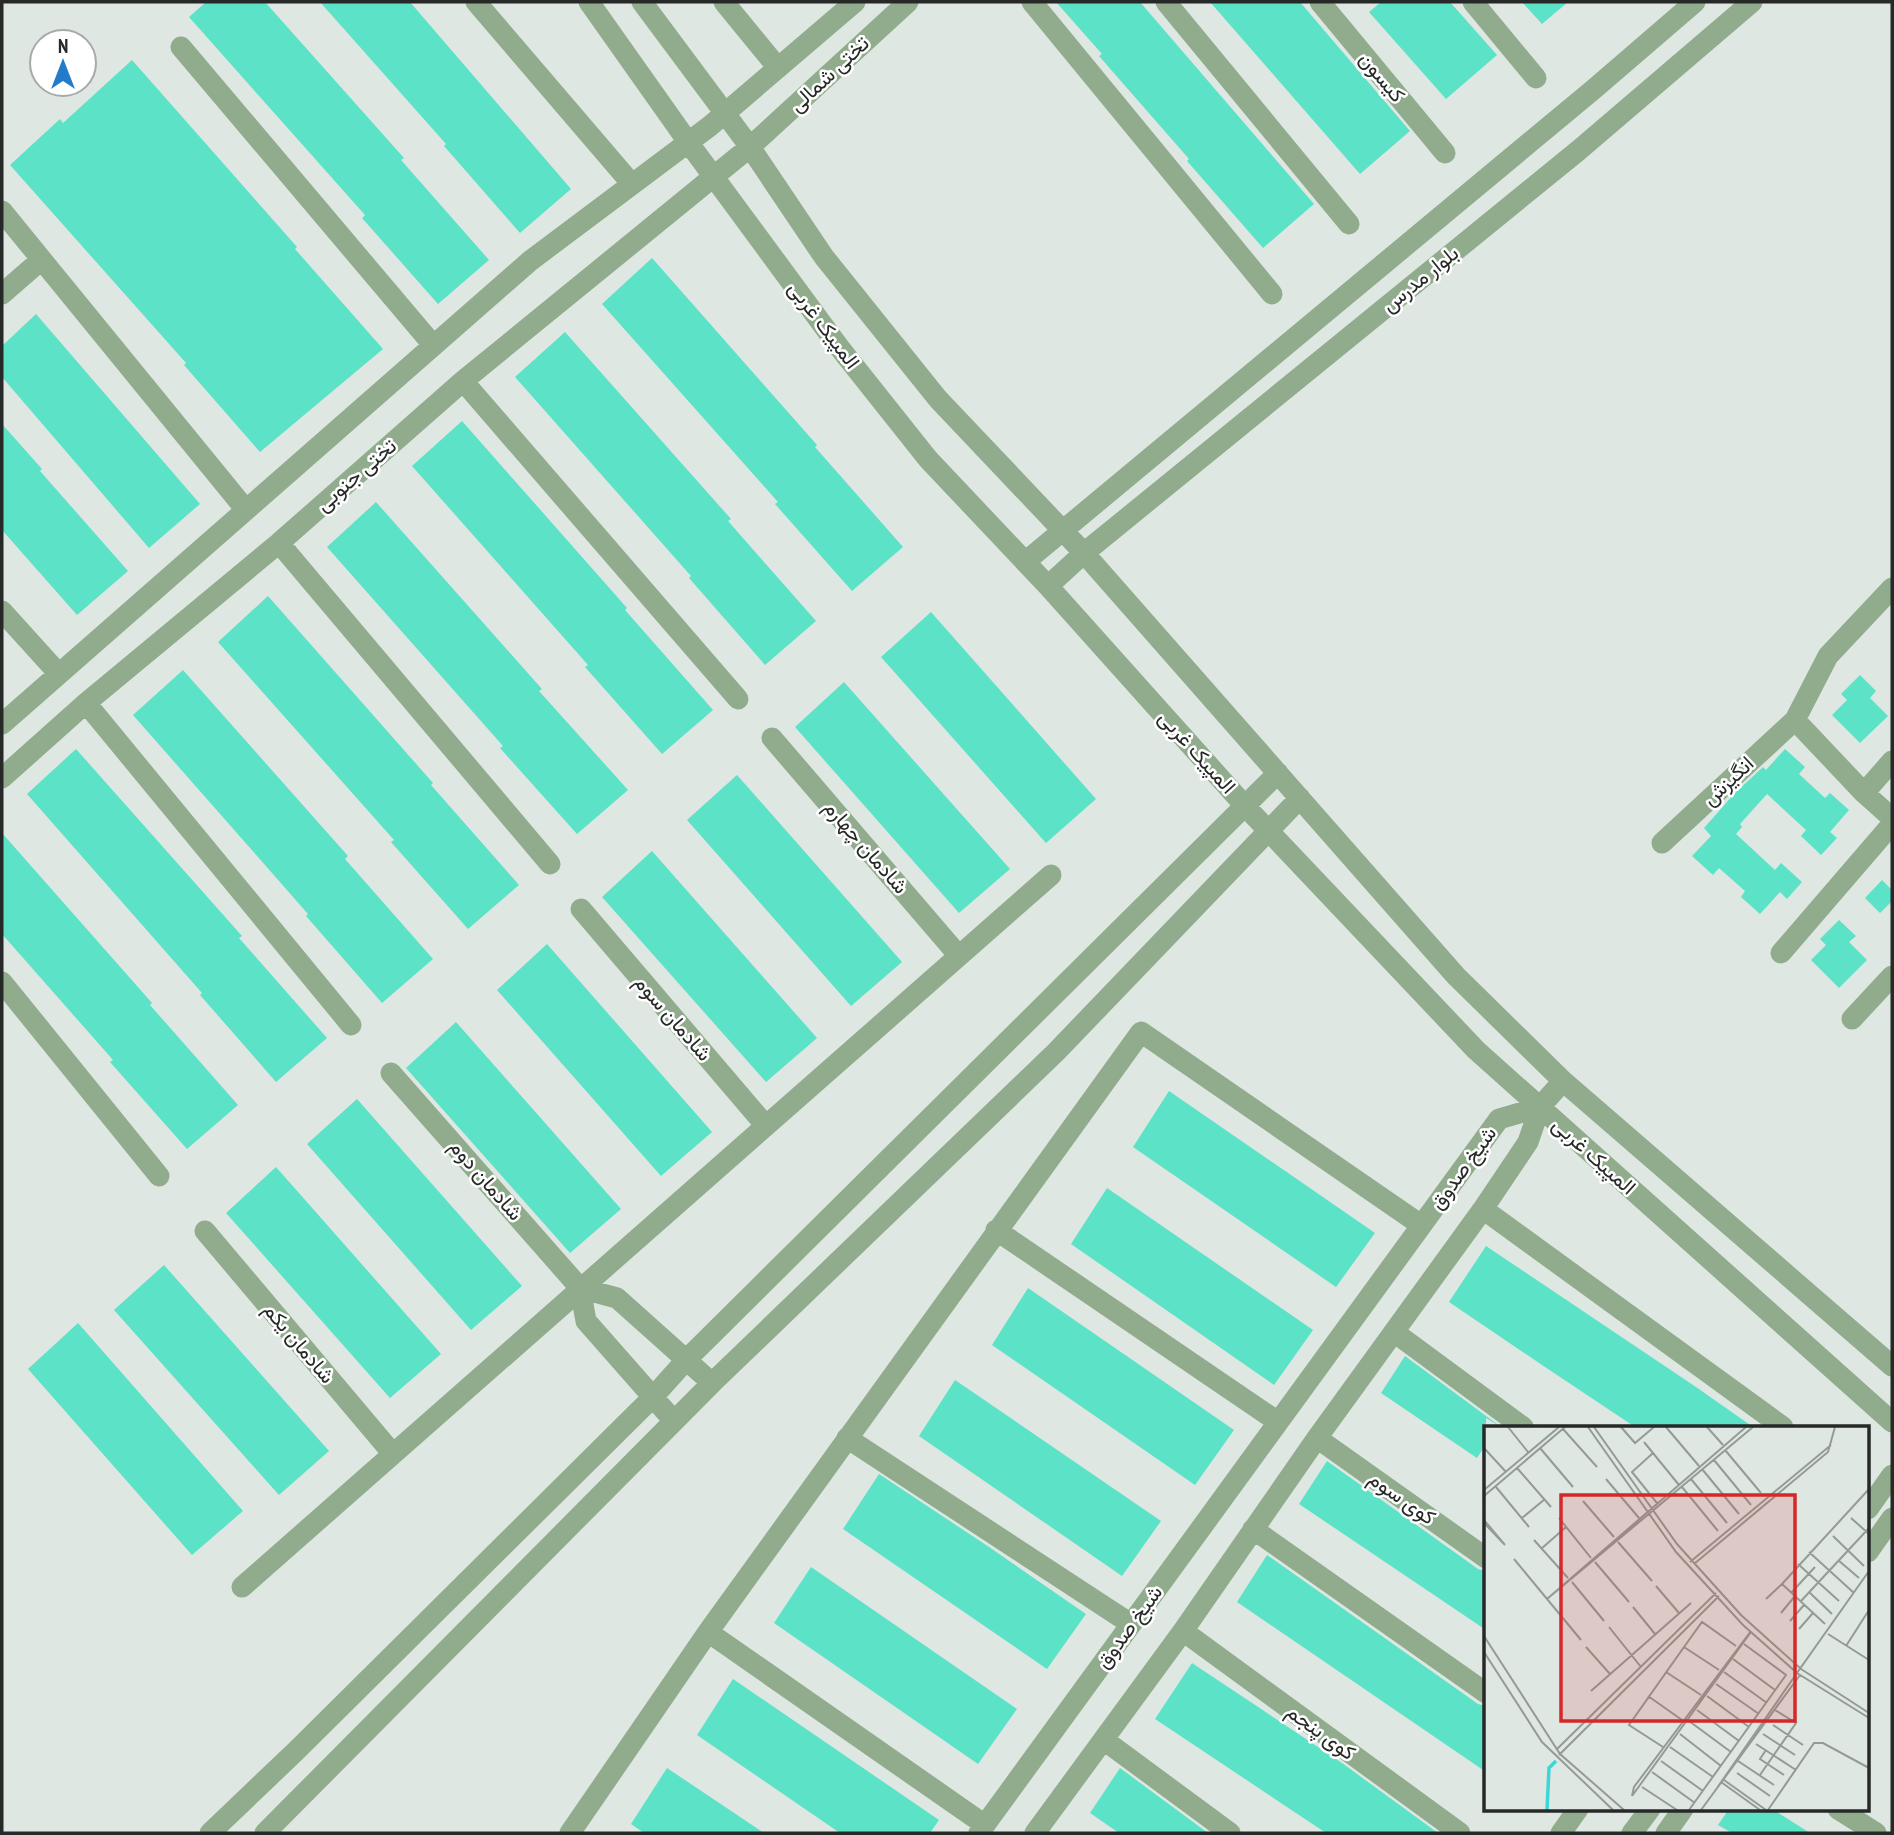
<svg xmlns="http://www.w3.org/2000/svg" width="1894" height="1835" viewBox="0 0 1894 1835" font-family="'PT Sans Narrow',Vazirmatn,sans-serif">
  <style>
    .building { fill: #5ce2c7 }
    .lines { fill: none; stroke-linecap: round; stroke-linejoin: round }
    .minor { stroke: #90ac8c; stroke-width: 21 }
    .labels { text-anchor: middle; stroke-width: 5; stroke-linejoin: round; paint-order: stroke }
    .street-label { font-size: 21px; fill: #262927; stroke: #fff }
    .inset-river { fill: none; stroke: #3dd6d7; stroke-width: 3.5 }
    .inset-road { fill: none; stroke: #949b97; stroke-width: 2 }
    .view { fill: #d62828; fill-opacity: 0.15; stroke: #d62828; stroke-width: 3.5 }
    .inset-edge { fill: none; stroke: #262927; stroke-width: 3.5 }
  </style>
  <rect width="100%" height="100%" fill="#dee7e2"/>
  <path class="building" d="M206,2H265L404,158L401,160L489,260L438,304L362,218L365,215L189,17Z
    M320,2H410L571,189L520,233L444,146L446,144Z
    M1056,2H1140L1314,204L1263,248L1187,161L1189,159L1099,56L1102,54Z
    M1210,2H1300L1410,131L1360,174Z
    M1381,2H1450L1497,55L1446,99L1369,12Z
    M1522,2H1568L1542,24Z
    M132,60L297,247L295,249L383,349L260,452L184,365L186,363L10,165L60,119L63,123Z
    M652,258L817,445L815,447L903,547L852,591L775,504L778,502L602,304Z
    M36,314L200,504L149,548L2,377V346Z
    M565,332L731,519L728,521L816,621L765,665L689,578L691,576L515,377Z
    M462,421L627,608L625,610L713,710L662,754L585,667L588,665L412,466Z
    M2,424L42,469L40,471L128,571L77,615L2,530Z
    M376,502L542,689L539,691L628,790L577,834L500,748L503,746L327,547Z
    M268,596L433,783L431,785L519,885L468,929L391,842L394,840L218,642Z
    M931,612L1096,799L1046,843L881,657Z
    M183,670L348,856L345,859L433,959L382,1003L306,916L308,914L133,715Z
    M1860,675L1876,691L1870,698L1888,716L1860,743L1832,715L1847,700L1841,694Z
    M844,682L1010,869L959,913L795,727Z
    M76,749L242,936L239,938L327,1038L276,1082L200,995L202,993L27,794Z
    M1785,749L1805,767L1799,774L1825,798L1830,793L1849,810L1830,832L1837,838L1821,855L1801,836L1806,830L1767,794L1740,824L1742,827L1736,834L1775,870L1781,863L1802,882L1787,899L1780,892L1760,914L1741,897L1745,891L1719,868L1713,875L1692,856L1711,836L1704,828L1734,794L1763,767L1766,770Z
    M737,775L902,962L851,1006L687,820Z
    M2,833L152,1003L150,1005L238,1105L187,1149L110,1062L113,1060L2,934Z
    M652,851L817,1038L766,1082L602,897Z
    M1882,880L1892,890V901L1880,913L1865,898Z
    M1839,920L1856,936L1849,942L1867,960L1839,988L1811,960L1826,945L1820,939Z
    M547,944L712,1132L661,1176L497,990Z
    M456,1022L621,1209L570,1253L406,1068Z
    M1169,1091L1375,1233L1336,1287L1133,1147Z
    M357,1099L522,1286L471,1330L307,1144Z
    M276,1167L441,1354L390,1398L226,1213Z
    M1107,1188L1313,1330L1274,1385L1071,1244Z
    M1486,1246L1696,1387L1753,1427H1635L1545,1367L1449,1302Z
    M164,1265L329,1451L279,1495L114,1310Z
    M1028,1288L1234,1430L1195,1485L992,1345Z
    M78,1323L243,1511L192,1555L28,1369Z
    M1405,1356L1501,1427L1486,1418V1444L1477,1458L1381,1393Z
    M955,1380L1161,1521L1122,1576L919,1436Z
    M1327,1461L1478,1569L1486,1571V1630L1299,1504Z
    M879,1474L989,1547L1086,1614L1047,1669L843,1529Z
    M1267,1555L1478,1704L1486,1706V1772L1237,1602Z
    M811,1567L1017,1709L978,1764L774,1623Z
    M1192,1663L1342,1763L1438,1833H1326L1155,1719Z
    M733,1679L939,1820L930,1833H840L697,1735Z
    M667,1768L764,1833H644L631,1824Z
    M1120,1768L1208,1833H1119L1090,1813Z
    M1729,1809H1772L1810,1833H1732L1718,1825Z"/>
  <g class="lines">
    <path class="minor" d="M476,2L631,183
      M589,2L688,142L839,347L928,459L1048,586L1245,806L1476,1050L1892,1422
      M642,2L750,147L824,257L938,399L1084,553L1456,976L1563,1081L1892,1366
      M724,2L778,68
      M1032,2L1272,294
      M1166,2L1349,224
      M1320,2L1445,153
      M1473,2L1536,78
      M181,47L433,345
      M2,211L246,510
      M2,294L41,260
      M463,381L738,699
      M279,543L550,864
      M1025,562L1594,89L1695,2
      M1048,586L1084,553L1579,150L1752,2
      M1892,588L1828,656L1795,720L1864,793L1892,818
      M2,611L59,674
      M86,703L351,1025
      M2,724L530,261L710,126L855,2
      M772,738L959,956
      M2,778L86,703L279,543L463,381L750,147L908,2
      M1864,793L1892,761
      M1662,843L1795,720
      M581,909L766,1126
      M1781,953L1892,824
      M2,982L159,1176
      M1852,1019L1892,976
      M391,1073L580,1288
      M1483,1209L1783,1427
      M996,1230L1278,1422
      M205,1231L393,1454
      M580,1288L586,1321L674,1421
      M580,1288L617,1298L712,1383
      M1394,1332L1523,1427
      M847,1438L1131,1624
      M1317,1438L1486,1558
      M1868,1509L1892,1475
      M1253,1529L1486,1693
      M1868,1552L1892,1518
      M242,1587L1051,875
      M1183,1631L1460,1833
      M708,1632L985,1825
      M1104,1740L1230,1833
      M1838,1809L1876,1833
      M210,1833L297,1750L653,1397L687,1359L1278,773
      M265,1833L712,1383L1056,1052L1300,798
      M570,1833L708,1632L1141,1032L1421,1225
      M979,1833L1499,1119L1540,1107
      M1035,1833L1183,1631L1317,1438L1483,1209L1528,1142L1540,1107L1563,1081
      M1561,1833L1578,1809
      M1632,1833L1650,1809
      M1666,1833L1683,1809"/>
  </g>
  <g class="labels">
    <g class="street-label">
      <text transform="translate(829 74) rotate(-43)" y="7">تختی شمالی</text>
      <text transform="translate(1382 77) rotate(50)" y="7">کیسون</text>
      <text transform="translate(1420 279) rotate(-39)" y="7">بلوار مدرس</text>
      <text transform="translate(824 325) rotate(53)" y="7">المپیک غربی</text>
      <text transform="translate(356 475) rotate(-41)" y="7">تختی جنوبی</text>
      <text transform="translate(1197 752) rotate(48)" y="7">المپیک غربی</text>
      <text transform="translate(1728 781) rotate(-43)" y="7">انگیزش</text>
      <text transform="translate(866 847) rotate(49)" y="7">شادمان چهارم</text>
      <text transform="translate(673 1018) rotate(49)" y="7">شادمان سوم</text>
      <text transform="translate(1594 1156) rotate(42)" y="7">المپیک غربی</text>
      <text transform="translate(1463 1168) rotate(-54)" y="7">شیخ صدوق</text>
      <text transform="translate(486 1180) rotate(49)" y="7">شادمان دوم</text>
      <text transform="translate(299 1343) rotate(50)" y="7">شادمان یکم</text>
      <text transform="translate(1402 1498) rotate(35)" y="7">کوی سوم</text>
      <text transform="translate(1129 1627) rotate(-54)" y="7">شیخ صدوق</text>
      <text transform="translate(1321 1732) rotate(36)" y="7">کوی پنجم</text>
    </g>
  </g>
  <g transform="translate(1484 1426)">
    <rect width="385" height="385" fill="#dee7e2"/>
    <path class="inset-river" d="M63,384L65,342L72,335"/>
    <path class="inset-road" d="M24,1L44,26M104,1L192,126L259,199L313,247L233,362M110,1L193,118L257,189L316,242M137,1L151,17L170,1M182,1L215,40M223,1L239,19M262,1L63,173L269,1M79,3L113,41M160,16L195,59M0,22L22,46M56,22L89,61M241,24L277,67M169,27L148,46L173,77M230,34L267,79M33,42L67,81M218,43L255,88M122,53L155,92M207,53L243,97M12,61L45,101M198,61L234,105M0,64L75,1M0,70L81,1M99,75L130,111M38,92L61,73M75,92L107,132M367,92L385,108M0,94L21,119L0,97M349,110L380,140M50,114L84,152M134,116L168,155M57,123L82,101M325,126L370,167M30,133L97,214M354,134L375,152M111,136L145,176M206,136L347,19M210,138L344,26L351,1M314,138L355,175M385,145L313,247L385,292M88,156L120,195M172,160L195,187M325,166L348,188M307,167L331,141M282,173L298,158M317,175L385,102M149,181L171,208M297,187L311,170M306,195L320,179M341,198L298,158L385,63M125,201L157,241M315,203L329,187M344,208L385,234M0,210L76,328L140,384M362,220L385,184M102,221L126,248M200,221L235,244M0,226L58,316L129,384M249,233L291,264M317,243L385,287M182,246L217,269M240,246L283,277M232,258L275,288M107,265L207,177M164,270L198,294M223,270L265,301M213,284L255,315M205,295L247,326M289,299L319,319M196,308L237,340M279,308L311,329M272,318L312,344M179,321L145,299L200,221L218,196L252,220M186,321L229,351M73,323L232,167M282,324L276,333L300,349M75,329L235,170M177,335L219,365M254,335L290,359M168,346L211,377M253,347L286,370M276,349L312,297L291,284M240,354L282,384M237,356L276,384M158,361L193,384M148,370L150,361L267,205M148,370L267,206M205,384L302,249L260,218M217,384L316,249M284,384L330,317H339L385,342"/>
    <path class="view" d="M77,69H311V295H77Z"/>
    <rect width="385" height="385" class="inset-edge"/>
  </g>
  <rect width="1894" height="1835" fill="none" stroke="#262927" stroke-width="7"/>
  <g transform="translate(63 63)"><circle r="33" fill="#ffffff" stroke="#a8a9a9" stroke-width="2"/>
  <path d="M0-5L12 26L0 18L-12 26Z" fill="#237cc9"/>
  <text y="-10" font-size="19" font-weight="bold" text-anchor="middle" fill="#262927">N</text>
  </g>
</svg>
